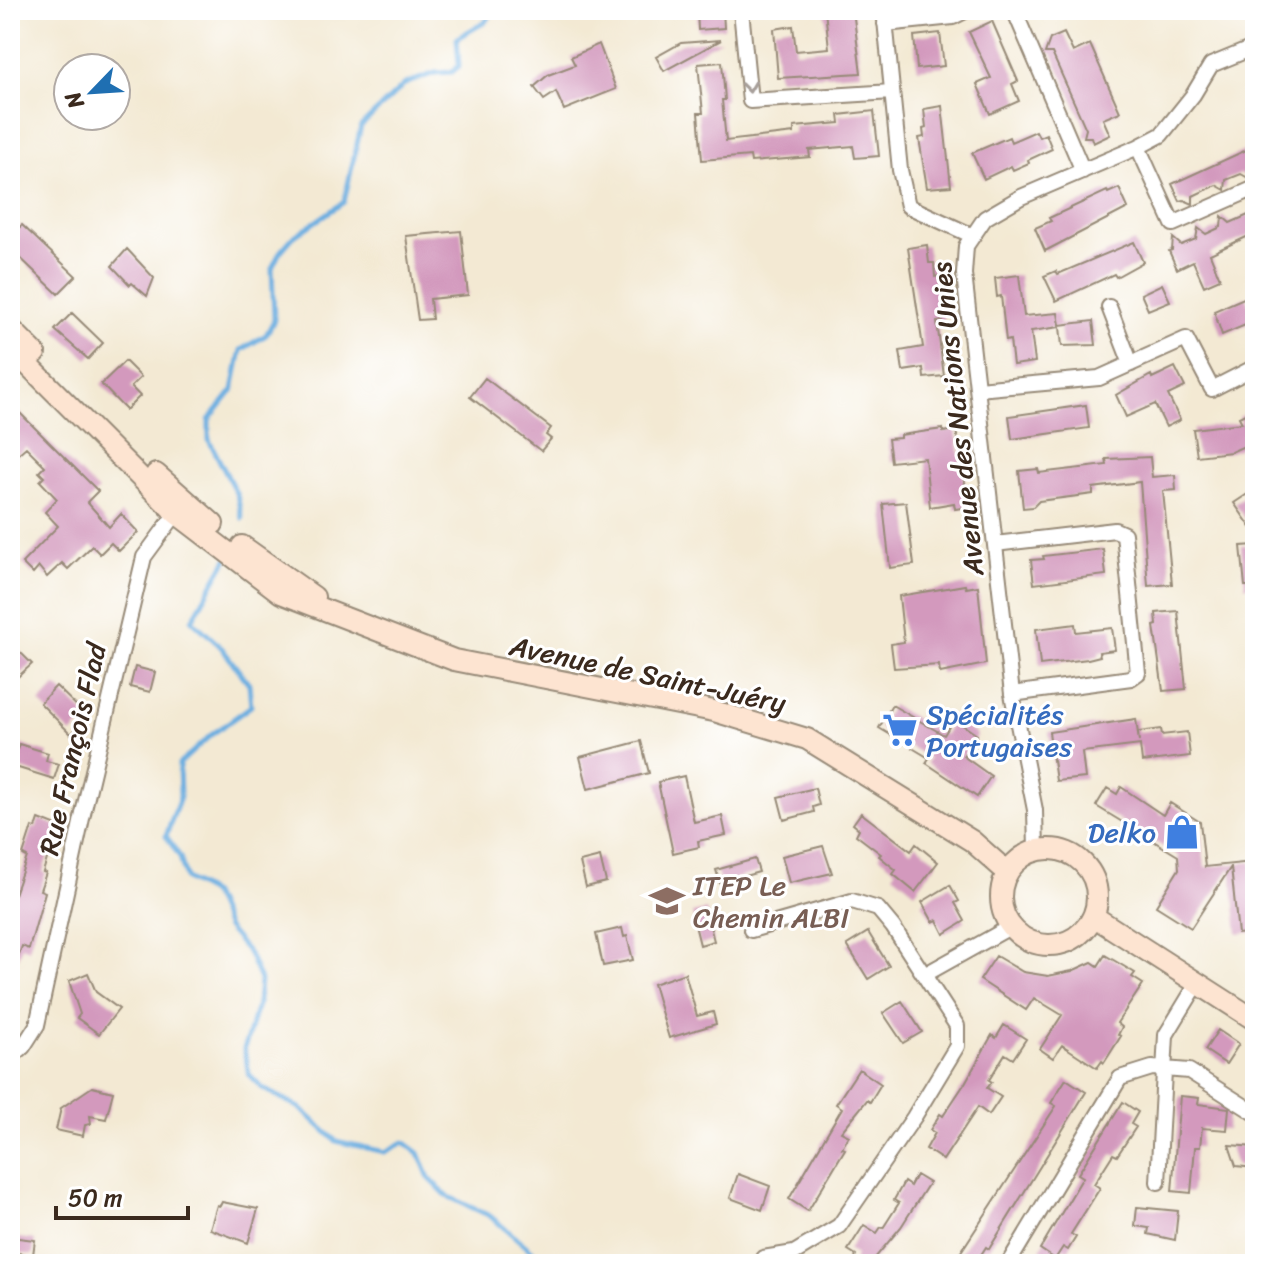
<svg xmlns="http://www.w3.org/2000/svg" width="1265" height="1274" viewBox="0 0 1265 1274" font-family="Sriracha,sans-serif">
  <style>
    .lines { fill: none; stroke-linecap: round; stroke-linejoin: round }
    .stream { stroke: #6caee0; stroke-width: 5 }
    .building { fill: #d399bd }
    .street-casing { stroke: #978a78; stroke-width: 18 }
    .secondary-casing { stroke: #978a78; stroke-width: 24 }
    .street { stroke: #fff; stroke-width: 14 }
    .secondary { stroke: #fde4d1; stroke-width: 20 }
    .oneway { stroke: #a79f9a }
    .labels { text-anchor: middle; stroke-width: 6; stroke-linejoin: round; paint-order: stroke }
    .street-label { font-size: 28px; fill: #3b2a1e; stroke: #fff }
    .shop-label { font-size: 28px; fill: #366cbe; stroke: #fff; text-anchor: start }
    .education-label { font-size: 28px; fill: #785e54; stroke: #fff; text-anchor: start }
  </style>
  <rect width="100%" height="100%" fill="#fff"/>
  <filter id="ink" filterUnits="userSpaceOnUse"><feTurbulence type="fractalNoise" baseFrequency=".0125" numOctaves="2"/><feDisplacementMap in="SourceGraphic" scale="16" xChannelSelector="R" yChannelSelector="G"/><feConvolveMatrix kernelMatrix="1 2 1 2 8 2 1 2 1" color-interpolation-filters="sRGB"/></filter>
  <filter id="wash" filterUnits="userSpaceOnUse"><feTurbulence type="fractalNoise" baseFrequency=".006" numOctaves="4" result="noise"/><feDisplacementMap in="SourceGraphic" scale="32" xChannelSelector="R" yChannelSelector="G"/><feGaussianBlur stdDeviation="1.8" result="paint"/><feColorMatrix in="noise" values="0 0 0 0 0 0 0 0 0 0 0 0 0 0 0 0 0 1.4 0 .05"/><feComposite in="paint" operator="in"/></filter>
  <g filter="url(#wash)">
    <rect width="100%" height="100%" fill="#f3e9d3"/>
    <g class="lines">
      <path class="stream" d="M242,518L237,495L209,440V420L233,390L241,350L266,335L274,320L272,268L280,252L293,237L344,202L361,126L405,84L435,73L452,72L459,66L457,38L485,22L495,10
        M227,559L192,620L221,647L249,684L251,706L211,735L179,764L180,797L166,836L180,857L186,879L212,894L227,928L249,954L260,980L258,1003L244,1049L249,1075L262,1088L300,1108L336,1141L385,1152L404,1142L419,1153L429,1178L447,1196L490,1216L533,1252L536,1264"/>
    </g>
    <g id="blocks">
      <path class="building" d="M697,10H723L724,28L698,30Z
        M825,10H853L861,73L778,78L774,29L793,26L796,51L829,48Z
        M992,21L1018,81L1012,84L1019,101L990,114L977,84L991,78L969,32Z
        M940,33L944,66L917,69L914,36Z
        M1064,33L1073,52L1090,44L1120,112L1103,119L1110,135L1093,143L1091,137H1084L1086,129L1052,53H1045L1050,39Z
        M721,40L664,71L656,57L681,43Z
        M599,44L616,89L564,110L556,92L544,100L534,87L548,75L575,65L571,57Z
        M722,62L725,100H722L726,141L794,133V127L840,123L839,115L874,111L879,156L855,158L853,146L809,150L810,157L751,162L750,156L702,160L698,113H703L698,64Z
        M942,106L951,186L927,188L919,138L924,137L923,129L926,128L924,109Z
        M1036,131L1039,137L1046,134L1052,149L1028,160L1029,163L1013,170L1011,166L984,179L972,153L1009,137L1011,142Z
        M1255,146V167L1251,169L1250,179L1241,174L1226,180L1225,190L1216,185L1193,196V204L1184,200L1180,201L1172,184Z
        M1119,188L1128,208L1045,251L1035,228L1051,221L1049,218L1107,191L1108,193Z
        M1255,212V233L1210,254L1220,279L1204,286L1193,261L1177,269L1169,251L1172,250L1173,238L1181,245L1196,239L1198,228L1206,234L1221,227L1222,216L1230,223Z
        M10,217L20,227L22,225L76,276L58,294L10,248Z
        M461,231L468,295L430,299L432,319L418,320L406,236Z
        M1134,242L1143,262L1116,277L1114,274L1056,301L1044,276L1056,271L1058,274Z
        M927,245L929,263H934L935,277L938,276L943,295V321L937,322L944,376L924,378L923,368L903,371L900,351L923,347L908,248Z
        M127,249L154,278L147,296L132,283L130,285L112,266Z
        M1019,275L1024,316L1058,313L1060,325L1093,321L1096,345L1062,346L1060,327L1031,331L1035,362L1013,365L1010,340L1006,341L1001,296L997,297L995,278Z
        M1162,284L1170,301L1148,310L1141,294Z
        M1246,297L1255,321L1222,335L1214,311Z
        M72,313L103,343L88,359L55,330Z
        M125,361L141,377L131,387L140,396L126,410L101,384Z
        M1175,367L1185,387L1168,395L1180,420L1166,427L1155,404L1126,417L1116,395L1151,375L1152,378Z
        M485,378L551,428L546,435L551,439L541,451L470,397Z
        M10,403L98,491L87,502L109,527L121,514L138,532L119,551L111,543L100,554L92,546L68,569L62,563L47,577L39,567L33,574L22,563L58,526L45,512L57,499L40,481L44,477L39,472L45,466L26,447L10,461Z
        M1086,405L1089,428L1012,439L1009,416Z
        M1255,409V451L1251,443L1231,452L1197,456L1193,429L1242,423L1239,417Z
        M943,429V432L956,430L969,507L955,509L954,503L930,507L925,458L891,462L888,439L900,438V435Z
        M1150,457L1152,477L1175,475L1176,490L1163,491L1172,584L1148,586L1140,482L1093,488V494L1039,501L1033,507L1023,508L1019,471L1038,469L1039,473L1107,465L1106,459Z
        M1255,489V533L1234,503Z
        M906,502L914,565L890,568L883,504Z
        M1255,545V586H1245L1241,546Z
        M1103,549L1106,575L1034,584L1031,560L1044,559L1043,556Z
        M965,585L966,588L978,586L986,664L940,673L939,665L894,668L891,644L904,642L899,596Z
        M1178,611L1186,689L1163,691L1154,626L1157,625L1156,613Z
        M1075,624L1076,632L1112,628L1115,650L1099,652L1100,656L1088,659L1040,665L1036,629Z
        M10,642L32,664L10,684Z
        M135,667L155,672L150,692L130,687Z
        M56,686L88,717L71,734L40,703Z
        M892,705L944,735L954,719L977,735L963,756L991,776L977,797L926,763L929,758L879,728Z
        M1136,719L1139,742L1138,732L1161,729L1162,735L1187,732L1190,756L1142,762L1140,745L1082,752L1085,778L1056,781L1049,732Z
        M641,741L649,773L588,789L580,757Z
        M19,744L48,753L46,761L59,764L54,779L12,766Z
        M684,776L694,822L722,816L726,835L698,841L699,847L673,853L658,782Z
        M1121,787L1163,815L1170,803L1200,822L1205,867L1252,862L1255,932L1238,934L1231,867L1191,928L1156,906L1179,869L1178,856L1096,806L1107,788L1117,794Z
        M815,788L819,805L813,807L814,812L784,820L778,797Z
        M861,813L911,851L916,844L938,862L915,892L893,874L896,870L879,856L881,854L856,835L859,829L853,824Z
        M39,819L57,826L43,872L46,873L40,890L45,892L29,949L22,946L12,974L10,973V906L27,857L23,855L32,827L36,828Z
        M823,846L832,873L789,883L782,856Z
        M600,857L606,882L586,887L580,862Z
        M755,859L759,872L720,883L716,870Z
        M950,885L959,901L955,903L965,921L944,934L937,920L933,922L922,902Z
        M706,910L714,941L700,945L692,913Z
        M622,928L624,937L627,936L633,960L603,966L596,934Z
        M868,932L889,966L868,979L847,945Z
        M1105,955L1135,973L1132,977L1143,984L1117,1023L1122,1027L1118,1035L1121,1036L1104,1063L1102,1061L1097,1068L1062,1045L1053,1058L1040,1049L1062,1015L1034,998L1026,1010L980,980L996,956L1023,972L1048,976L1072,971L1092,962L1098,966Z
        M88,973L96,992L119,1009L99,1034L77,1018L80,1014L69,981Z
        M685,973L697,1016L713,1012L716,1024L669,1038L653,984Z
        M902,1001L922,1032L903,1043L883,1013Z
        M1004,1025L1026,1039L1013,1059L1005,1054L989,1080L992,1082L987,1088L1001,1097L989,1115L978,1107L943,1160L926,1149L935,1133L930,1130L940,1114L943,1116L965,1083L992,1035L996,1038Z
        M1218,1030L1239,1044L1226,1064L1205,1050Z
        M859,1069L881,1084L870,1102L867,1100L841,1132L849,1136L842,1148L845,1149L808,1211L789,1199L842,1108L836,1104Z
        M1066,1079L1086,1092L989,1249L986,1247L975,1264H953L1056,1106L1051,1103Z
        M92,1087L113,1092L106,1119L90,1116L91,1124L85,1125L83,1136L56,1130L61,1108Z
        M1180,1096L1199,1098L1198,1104L1229,1108L1227,1130L1202,1128L1200,1147H1195L1191,1193L1172,1191Z
        M1123,1102L1138,1112L1131,1124L1136,1127L1117,1156L1113,1154L1094,1184L1100,1188L1071,1234L1076,1237L1068,1250L1063,1247L1055,1259L1040,1249L1083,1177L1078,1174Z
        M1229,1145L1255,1147V1168L1236,1166Z
        M738,1174L770,1186L762,1210L730,1198Z
        M916,1175L929,1183L901,1227L870,1264H853L856,1255L848,1250L864,1225L877,1233L881,1227L883,1228L899,1203L894,1200L904,1182L910,1186Z
        M222,1202L258,1209L248,1243L210,1229L217,1205L220,1206Z
        M1137,1207L1178,1211L1175,1240L1148,1234L1149,1228L1135,1226Z
        M10,1237L35,1240L33,1255L10,1252Z"/>
    </g>
  </g>
  <g filter="url(#ink)">
    <use href="#blocks" fill-opacity="0" stroke="#978a78" stroke-width="2"/>
    <g class="lines">
      <g class="street-casing">
        <path id="street" d="M741,10L750,101L892,92
          M884,10L900,170L908,206L973,236
          M1014,10L1083,171
          M885,24L953,17L967,10
          M1138,147L1173,224L1255,188
          M1109,307L1131,364
          M978,389L1099,378L1186,339L1212,389L1255,367
          M995,544L1115,530L1124,534L1138,673L1131,678L1012,694
          M1036,850L1035,810L1012,694L964,274L966,246L985,218L1021,197L1138,147L1161,135L1193,95L1211,65L1255,47
          M751,930L852,901L878,909L893,927L957,1026V1046L914,1117L839,1226L794,1253L763,1258
          M924,975L1010,927
          M10,1058L23,1047L37,1025L84,809L144,557L180,508
          M1158,1182L1166,1035L1197,984
          M1008,1264L1120,1078L1152,1068L1189,1071L1255,1113"/>
      </g>
      <g class="secondary-casing">
        <path id="secondary" d="M10,328L35,353
          M10,347L176,513L281,593L454,660L714,711L807,739L972,841L1007,872
          M156,474L213,524
          M242,546L314,597
          M1001 897a48 48 0 1 1 96 0a48 48 0 1 1-96 0Z
          M1093,916L1255,1020"/>
      </g>
      <use href="#street" class="street"/>
      <use href="#secondary" class="secondary"/>
    </g>
    <defs><path id="oneway-chevron" d="M-2-3.5L2.5 0L-2 3.5" fill="none" stroke-width="1.6" stroke-linecap="round" stroke-linejoin="round" transform="scale(2)"/></defs>
    <use class="oneway" href="#oneway-chevron" transform="translate(749 87) rotate(83)"/>
  </g>
  <defs>
    <g id="supermarket-bare" transform="scale(2.76)"><path d="M-6-5.5h2.5l.6 2H6L4.5 2H-2.5L-4.4-4H-6ZM-1.5 3.2a1.3 1.3 0 1 0 .1 0ZM3 3.2a1.3 1.3 0 1 0 .1 0Z" fill="#3f7fe0" stroke="#fff" stroke-width="2.5" paint-order="stroke"/></g>
    <g id="shop-bare" transform="scale(2.76)"><path d="M-5-2.5h2.3a2.7 3.5 0 0 1 5.4 0H5L5.5 6h-11ZM-1.5-2.5h3a1.5 2.3 0 0 0-3 0Z" fill="#3f7fe0" stroke="#fff" stroke-width="2.5" paint-order="stroke"/></g>
    <g id="school-bare" transform="scale(2.76)"><path d="M0-5L7-2L0 1L-7-2ZM-4 1L0 2.5L4 1V4Q0 6-4 4Z" fill="#8d6e63" stroke="#fff" stroke-width="2.5" paint-order="stroke"/></g>
  </defs>
  <g fill-rule="evenodd">
    <use href="#supermarket-bare" x="900" y="730"/>
    <use href="#shop-bare" x="1182" y="832"/>
    <use href="#school-bare" x="667" y="901"/>
  </g>
  <g class="labels">
    <g class="street-label">
      <text transform="translate(957 419) rotate(-96)" y="10">Avenue des Nations Unies</text>
      <text transform="translate(648 674) rotate(12)" y="10">Avenue de Saint-Juéry</text>
      <text transform="translate(72 749) rotate(-77)" y="10">Rue François Flad</text>
    </g>
    <g class="shop-label">
      <text x="926" y="724">Spécialités<tspan x="926" dy="32">Portugaises</tspan></text>
      <text x="1156" y="842" text-anchor="end">Delko</text>
    </g>
    <g class="education-label">
      <text x="693" y="895">ITEP Le<tspan x="693" dy="32">Chemin ALBI</tspan></text>
    </g>
  </g>
  <rect width="1265" height="1274" fill="none" stroke="#fff" stroke-width="40"/>
  <g transform="translate(92 92) rotate(245)"><circle r="38" fill="#ffffff" stroke="#b1aaa5" stroke-width="2"/>
  <path d="M0-6L14 30L0 20L-14 30Z" fill="#1f6fb2"/>
  <text y="-12" font-size="22" font-weight="bold" text-anchor="middle" fill="#3b2a1e">N</text>
  </g>
  <path d="M56 1206v12h132v-12" fill="none" stroke="#3b2a1e" stroke-width="4"/>
  <text x="68" y="1206" font-size="24" fill="#3b2a1e" stroke="#ffffff" stroke-width="6" paint-order="stroke">50 m</text>
</svg>
